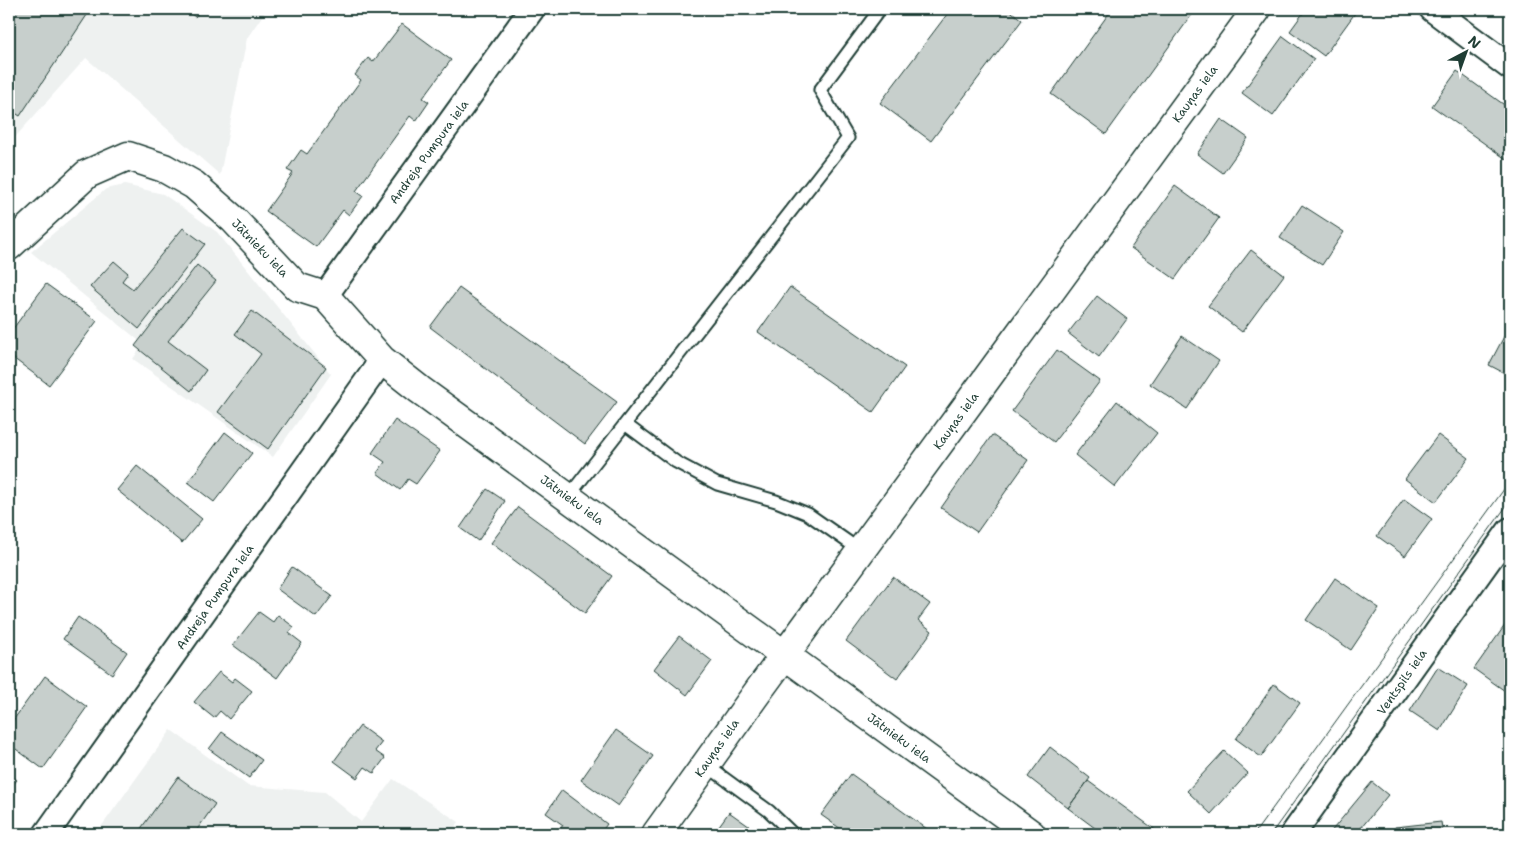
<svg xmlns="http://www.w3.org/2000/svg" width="1519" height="843" viewBox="0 0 1519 843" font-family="'Shantell Sans',sans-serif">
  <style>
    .built { fill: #eef1f0 }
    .building { fill: #c7cfcc; stroke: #1f3d34 }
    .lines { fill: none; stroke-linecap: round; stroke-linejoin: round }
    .service-casing { stroke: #1f3d34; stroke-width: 15 }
    .minor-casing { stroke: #1f3d34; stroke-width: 28 }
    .tertiary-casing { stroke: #1f3d34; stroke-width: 31 }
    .service { stroke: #fff; stroke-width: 11 }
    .minor { stroke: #fff; stroke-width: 24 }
    .tertiary { stroke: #fff; stroke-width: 28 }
    .tram { stroke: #1f3d34; stroke-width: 1 }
    .labels { text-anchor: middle; stroke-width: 5; stroke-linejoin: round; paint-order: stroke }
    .street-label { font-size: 12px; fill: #1f3d34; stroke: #fff }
  </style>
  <rect width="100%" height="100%" fill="#fff"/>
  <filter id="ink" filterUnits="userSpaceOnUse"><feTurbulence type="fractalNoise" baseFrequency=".02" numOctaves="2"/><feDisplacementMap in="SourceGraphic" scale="10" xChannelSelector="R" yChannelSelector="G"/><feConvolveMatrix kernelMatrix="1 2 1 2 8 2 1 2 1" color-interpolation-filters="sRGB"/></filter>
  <g filter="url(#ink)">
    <path class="built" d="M9,9H267L247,38L220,175L86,58L9,144Z
      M125,185L163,194L217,232L331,374L273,457L133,359L143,344L31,252L106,189Z
      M171,730L248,786L325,792L361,822L393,779L459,822L450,834H96Z"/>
    <path class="building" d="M9,9H91L20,116L9,109Z
      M185,9H201L195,17Z
      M951,9H1008L1022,20L931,141L880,103Z
      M1112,9H1196L1106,134L1051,94Z
      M1306,9H1358L1324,56L1290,31Z
      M402,24L451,60L423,98L429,102L416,121L410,116L356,191L363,196L349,215L343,210L316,247L266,211L293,173L287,170L301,150L307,154L361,80L355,75L368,58L373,62Z
      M1283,36L1314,59L1273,116L1242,93Z
      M1457,71L1510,109V154L1506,159L1432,106Z
      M1221,119L1248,138L1223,173L1197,154Z
      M1175,186L1219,218L1175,279L1131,248Z
      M1302,205L1344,232L1322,265L1280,238Z
      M183,228L205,244L139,329L90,287L114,261L128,273L122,281L133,289Z
      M1251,250L1284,275L1242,332L1208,306Z
      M197,265L216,281L168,341L206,370L191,391L135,346Z
      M46,284L97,321L49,385L9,355V334Z
      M790,287L905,367L873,412L758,332Z
      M459,288L617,402L585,444L430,327Z
      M1097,296L1127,319L1099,357L1068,333Z
      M252,311L326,367L268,449L218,412L261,354L235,334Z
      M1510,325V376L1489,365Z
      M1182,336L1219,361L1187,409L1150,384Z
      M1057,350L1100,381L1054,442L1012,411Z
      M1117,401L1157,433L1115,487L1075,455Z
      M395,420L440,451L416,484L408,479L400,490L377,473L385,462L372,453Z
      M225,432L252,453L214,502L188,482Z
      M992,435L1028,460L977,532L941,508Z
      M1438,435L1469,458L1436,502L1405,479Z
      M137,466L202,519L182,543L117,490Z
      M487,489L505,501L478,541L460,528Z
      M1404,499L1432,519L1405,556L1377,536Z
      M518,507L612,576L585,613L491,543Z
      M292,567L332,596L316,617L277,589Z
      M893,577L930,604L918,620L932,631L897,679L846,641Z
      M1335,578L1379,608L1351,650L1306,620Z
      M259,612L273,622L278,615L294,627L289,633L302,643L277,678L233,645Z
      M78,617L127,652L112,674L63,639Z
      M1508,621L1510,622V684L1505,691L1474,669Z
      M679,636L712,661L687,695L654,669Z
      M1438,667L1468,686L1440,731L1410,711Z
      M219,672L232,682L235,678L252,691L229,719L220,711L214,718L194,702Z
      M45,676L87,707L43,769L9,744V726Z
      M1274,684L1300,703L1261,757L1236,739Z
      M360,726L382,742L375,751L385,758L374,773L365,767L357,778L334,761Z
      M616,730L653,756L618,806L581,780Z
      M222,732L262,760L249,778L209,749Z
      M1050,747L1090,778L1068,808L1028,777Z
      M1224,751L1248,773L1211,814L1187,791Z
      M9,773L17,780L9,789Z
      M851,774L934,834H848L821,815Z
      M178,777L215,804L194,834H137Z
      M1088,781L1161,834H1103L1068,808Z
      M1372,782L1388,795L1356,834H1329Z
      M562,790L607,824L600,834H557L563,825L546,813Z
      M729,812L760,834H713Z
      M1441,822L1443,834H1396L1395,827Z"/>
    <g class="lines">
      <g class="service-casing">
        <path id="service" d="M625,424L676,462L717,484L776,501L808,514L861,551
          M568,497L848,138L820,90L880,9
          M706,765L769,811L793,834"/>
      </g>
      <g class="minor-casing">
        <path id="minor" d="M1432,9L1510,67
          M325,296L532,9
          M46,834L382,360
          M1293,834L1510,530"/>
      </g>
      <g class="tertiary-casing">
        <path id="tertiary" d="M9,246L87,174L128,156L164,168L194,185L233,219L297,287L325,296L382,360L420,390L1031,834
          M656,834L759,690L1257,9"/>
      </g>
      <use href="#service" class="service"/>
      <use href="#minor" class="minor"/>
      <use href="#tertiary" class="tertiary"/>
      <path class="tram" d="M1254,834L1510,481
        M1271,834L1510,501"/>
    </g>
  </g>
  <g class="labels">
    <g class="street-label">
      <text transform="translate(1195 94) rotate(-54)" y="4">Kauņas iela</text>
      <text transform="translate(429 152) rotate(-54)" y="4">Andreja Pumpura iela</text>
      <text transform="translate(260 248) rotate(46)" y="4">Jātnieku iela</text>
      <text transform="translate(956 421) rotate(-54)" y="4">Kauņas iela</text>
      <text transform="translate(572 500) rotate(36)" y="4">Jātnieku iela</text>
      <text transform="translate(215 597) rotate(-55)" y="4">Andreja Pumpura iela</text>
      <text transform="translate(1402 682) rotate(-55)" y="4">Ventspils iela</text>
      <text transform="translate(899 738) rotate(36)" y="4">Jātnieku iela</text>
      <text transform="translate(717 748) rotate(-55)" y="4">Kauņas iela</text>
    </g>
  </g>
  <rect width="1519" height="843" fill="none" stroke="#fff" stroke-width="30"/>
  <rect x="15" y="15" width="1489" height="813" fill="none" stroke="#1f3d34" stroke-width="2" filter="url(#ink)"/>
  <g transform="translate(1466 52) rotate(41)" stroke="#ffffff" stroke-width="4" paint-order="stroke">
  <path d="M0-4L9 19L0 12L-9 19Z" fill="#1f3d34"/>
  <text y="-8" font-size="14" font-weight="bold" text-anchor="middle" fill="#1f3d34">N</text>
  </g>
</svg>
